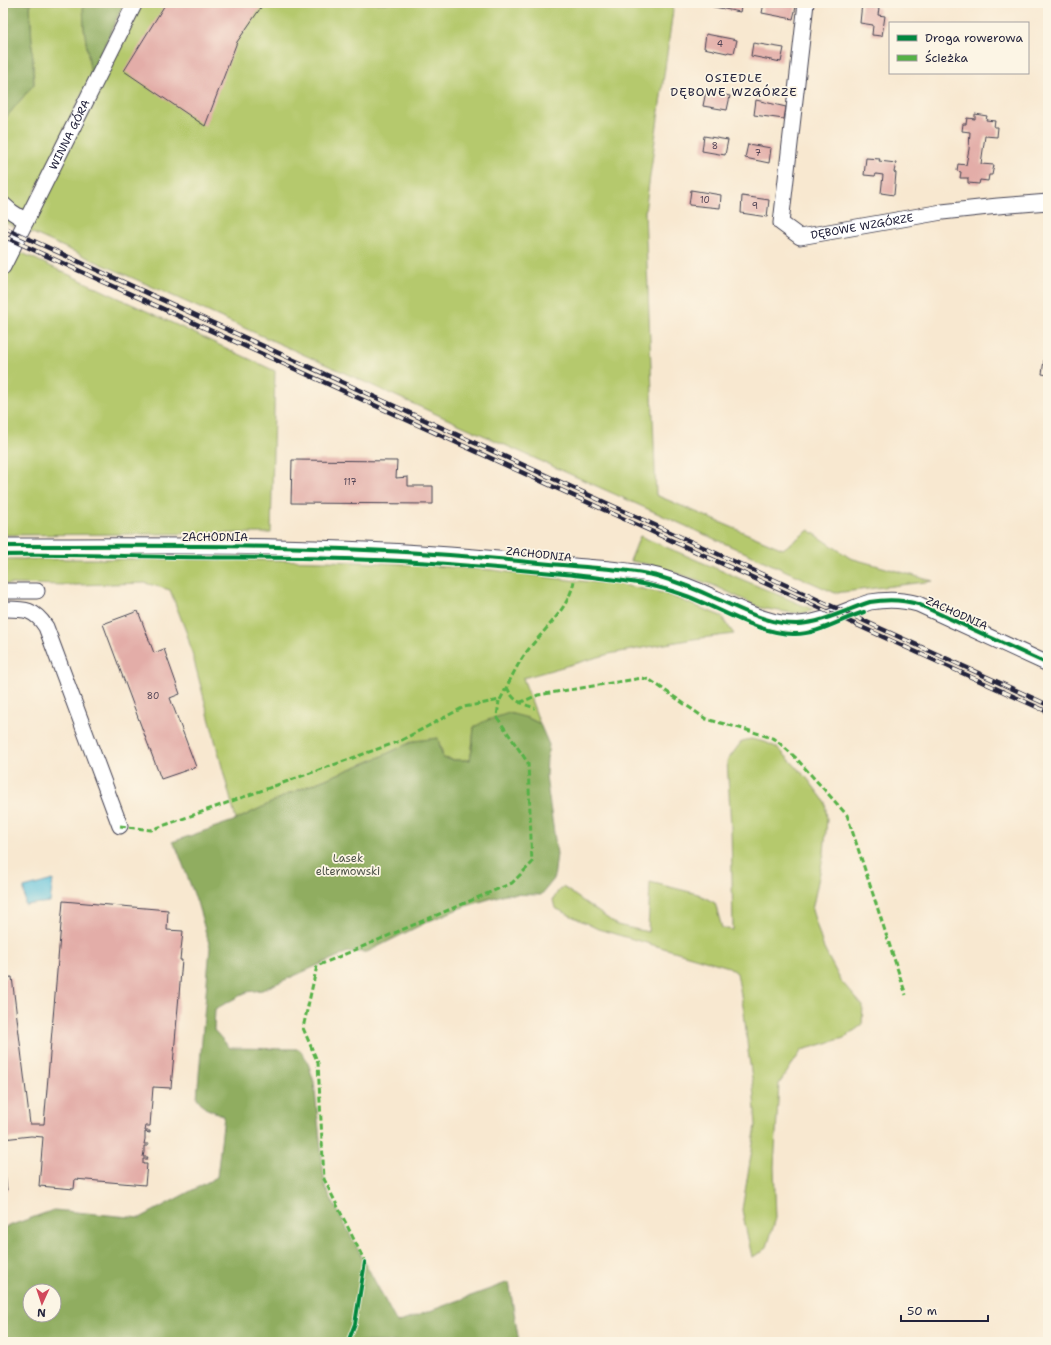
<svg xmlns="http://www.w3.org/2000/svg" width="1051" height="1345" viewBox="0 0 1051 1345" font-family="'Shantell Sans',sans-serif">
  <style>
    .green { fill: #b5c96d; stroke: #6c7654 }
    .forest { fill: #90ad60; stroke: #59684e; fill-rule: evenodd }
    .water { fill: #5fc2dd; stroke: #40728c }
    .building { fill: #e3ada8 }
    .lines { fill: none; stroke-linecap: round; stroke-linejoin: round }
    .minor-casing { stroke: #424051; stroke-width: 17 }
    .minor { stroke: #fff; stroke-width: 15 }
    .rail-casing { stroke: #22223b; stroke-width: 4.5 }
    .rail { stroke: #fcf5e5; stroke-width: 3; stroke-dasharray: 9; stroke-linecap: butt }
    .quiet { stroke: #55b146; stroke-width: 3; stroke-dasharray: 6 3; stroke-linecap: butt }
    .cycleway-casing { stroke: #fcf5e5; stroke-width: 6 }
    .cycleway { stroke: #00873e; stroke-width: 4 }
    .labels { text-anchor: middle; stroke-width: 3.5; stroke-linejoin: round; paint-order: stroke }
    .number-label { font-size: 9px; fill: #524556 }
    .street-label { font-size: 11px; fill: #22223b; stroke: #fcf5e5 }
    .park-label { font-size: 11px; fill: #4e544a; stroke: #fcf5e5 }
    .neighbourhood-label { font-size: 12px; letter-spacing: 1px; fill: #22223b; stroke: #fcf5e5 }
  </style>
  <rect width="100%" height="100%" fill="#fcf5e5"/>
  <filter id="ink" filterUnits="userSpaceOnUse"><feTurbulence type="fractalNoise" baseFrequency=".025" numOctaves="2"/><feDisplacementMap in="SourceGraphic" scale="8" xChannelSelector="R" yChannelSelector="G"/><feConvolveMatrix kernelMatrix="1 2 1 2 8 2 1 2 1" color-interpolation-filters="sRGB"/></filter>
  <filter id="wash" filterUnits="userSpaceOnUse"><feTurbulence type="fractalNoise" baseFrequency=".012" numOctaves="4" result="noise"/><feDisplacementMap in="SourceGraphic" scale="16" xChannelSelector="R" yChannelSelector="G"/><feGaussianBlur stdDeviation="0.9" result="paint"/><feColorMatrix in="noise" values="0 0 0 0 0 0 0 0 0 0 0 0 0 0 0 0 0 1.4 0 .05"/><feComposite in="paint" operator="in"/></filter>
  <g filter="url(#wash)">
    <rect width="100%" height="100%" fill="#f8e8d0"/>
    <path class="green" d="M30,3H83L84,28L91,75L25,212L3,200V121L34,84Z
      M140,3H674L645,212L656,495L783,549L809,530L850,558L933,581L835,593L28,231Z
      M3,208L19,221L15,227L3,222Z
      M18,251L275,371L271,533L3,535V280Z
      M640,536L814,610L804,613H792L761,608L713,585L652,565L630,561Z
      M3,559H192L327,561L403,564L492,570L569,580L617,584L663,593L721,616L734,634L693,639L609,654L523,678L540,724L528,718L474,727L472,749L470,760H454L443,758L441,746L414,741L380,757L291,793L236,820L187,634L170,590L145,583L76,585L3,584Z
      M751,739L765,742L778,748L807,778L825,802L827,819L824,853L812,910L824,949L841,981L863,1006L862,1025L844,1038L802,1050L779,1084L774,1167L776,1218L767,1247L762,1252L752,1257L742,1210L756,1125L753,1085L748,1051L744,1012L737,973L729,967L598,929L555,908L553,900L558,891L563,887L617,925L648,932L650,882L698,894L715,903L722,928L733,930L731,826L727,761L742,741Z"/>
    <path class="forest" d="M3,3H30L34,84L3,121Z
      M83,3H124L91,75L84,28Z
      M509,713L528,718L540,724L549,745L547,758L546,777L557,854L554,879L541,895L506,894L463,907L427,922L367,952H348L262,990L247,992L215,1009L214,1030L230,1048L299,1049L307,1060L314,1082L325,1187L397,1323L509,1282L519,1342H3V1228L54,1210L140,1218L217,1177L224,1116L205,1108L197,1098L210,947L197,902L177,849L172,842L236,820L291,793L380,757L414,741L438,738L443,758L454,760H470L472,749L474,727L485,721ZM30,1291H54V1315H30Z"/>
    <path class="water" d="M53,880L50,902L25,905L24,888Z"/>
    <g id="blocks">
      <path class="building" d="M166,3H264L237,42L205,126L124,71Z
        M709,3H742L740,12L709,6Z
        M764,3H777L796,7L793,19L762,13Z
        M862,3H871V7L879,8L878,15L885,16L882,36L872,35L873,25L860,23Z
        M706,34L737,40L734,53L728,52L727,53L704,48Z
        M753,43L784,48L781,62L751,56Z
        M706,91L730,96L727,110L703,106Z
        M756,100L786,107L784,119L754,115Z
        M975,114L987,116L986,120L995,121L994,127H998L997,137L985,136L981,164L994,165L992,175H989L988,181L980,180L979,184L968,183V178H960L961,172L957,171L958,164L966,165L969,149L970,132L962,131L963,124H966L967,118L975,119Z
        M704,136L728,140L725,155L702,151Z
        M748,144L771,148L769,163L745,158Z
        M866,158L880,159L879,161L896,163L894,172L896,173L894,195L881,193L883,175L876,174L875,176L864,175Z
        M691,190L721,195L720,208L689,205Z
        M742,196L769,200L767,217L741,213Z
        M1044,360H1048V375L1042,374Z
        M292,460L397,461L396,478L408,477V486H433V504L291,503Z
        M138,611L154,653L164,649L180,694L170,698L196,767L161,779L103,624Z
        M63,901L168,910L167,930L183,931L180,960H182L171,1088L153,1087L150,1126H146L145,1131H150V1133L145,1132V1139L144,1144H149L148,1146H144V1152L143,1157H148L147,1159H143V1164H147L145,1185L75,1179L74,1189L39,1186L43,1137L31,1136L3,1139V978L12,977L30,1124H44Z
        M4,1164L7,1190L3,1191V1165Z"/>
    </g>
  </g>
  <g filter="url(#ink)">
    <use href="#blocks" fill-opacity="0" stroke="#424051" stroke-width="1"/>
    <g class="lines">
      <g class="minor-casing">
        <g id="minor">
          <path id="s1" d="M806,3L781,223L800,237L942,212L998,206L1048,202"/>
          <path d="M3,204L12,212L26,221"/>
          <path id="s2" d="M3,267L135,3"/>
          <path d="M3,546C168,546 334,543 498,559C528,562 557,565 586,567C610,569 634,570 657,576C677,582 696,589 715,598C741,609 768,625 798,624C822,623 848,609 870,602C887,599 901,599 918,604L1048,664"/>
          <path d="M3,591H37"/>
          <path d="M3,609C24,609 34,608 46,627L120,826"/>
        </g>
      </g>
      <use href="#minor" class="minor"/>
      <g class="rail-casing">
        <path id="rail" d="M3,227L1048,705
          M3,236L1048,712"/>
      </g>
      <use href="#rail" class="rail"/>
      <path class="quiet" d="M507,687C513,702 521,703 535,708
        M519,703L538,695L642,678L650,680L706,719L747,730L775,739L795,757L847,815L906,995
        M120,826L151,830L168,824L400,741L464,707L500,700C508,685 515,668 525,654C544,628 573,607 575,573
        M365,1264V1262L324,1179L318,1063L303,1028L317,966L512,883L532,863L528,763L497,717L499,701"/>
      <g class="cycleway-casing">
        <path id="cycleway" d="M3,546C168,546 334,543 498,559C528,562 557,565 586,567C610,569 634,570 657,576C677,582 696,589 715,598C741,609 768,625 798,624C822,623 848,609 870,602C887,599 901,599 918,604L1048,664
          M3,555C60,554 117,556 174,557C255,558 336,557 416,562C469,565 521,570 574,575C610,579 646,582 681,594C717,606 755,633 793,634C817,635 841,619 864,612
          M348,1342L355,1324L365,1262"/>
      </g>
      <use href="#cycleway" class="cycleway"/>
    </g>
  </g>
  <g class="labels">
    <g class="number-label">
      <text x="720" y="47">4</text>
      <text x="715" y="149">8</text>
      <text x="758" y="156">7</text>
      <text x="705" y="203">10</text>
      <text x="755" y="209">9</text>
      <text x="350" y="485">117</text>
      <text x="153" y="699">80</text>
    </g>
    <g class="street-label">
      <text dy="4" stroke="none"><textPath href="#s2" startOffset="148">WINNA GÓRA</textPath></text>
      <text dy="4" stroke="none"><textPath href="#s1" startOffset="308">DĘBOWE WZGÓRZE</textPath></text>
      <text x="215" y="541">ZACHODNIA</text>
      <text transform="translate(539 554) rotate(6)" y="4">ZACHODNIA</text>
      <text transform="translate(957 613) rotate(24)" y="4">ZACHODNIA</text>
    </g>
    <g class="park-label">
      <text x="348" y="862">Lasek<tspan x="348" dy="13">eltermowski</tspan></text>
    </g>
    <g class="neighbourhood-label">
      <text x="734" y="82">OSIEDLE<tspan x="734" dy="14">DĘBOWE WZGÓRZE</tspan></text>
    </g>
  </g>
  <rect width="1051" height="1345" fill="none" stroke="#fcf5e5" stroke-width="16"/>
  <rect x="889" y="22" width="140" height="52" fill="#fcf5e5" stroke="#a5a1a1"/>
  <rect x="897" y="35" width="20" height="6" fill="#00873e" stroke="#a5a1a1"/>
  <text x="925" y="42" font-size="12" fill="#22223b">Droga rowerowa</text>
  <rect x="897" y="55" width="20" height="6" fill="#55b146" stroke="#a5a1a1"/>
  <text x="925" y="62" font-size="12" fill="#22223b">Ścieżka</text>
  <g transform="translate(42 1303) rotate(183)"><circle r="19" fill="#fcf5e5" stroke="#a5a1a1"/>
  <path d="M0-3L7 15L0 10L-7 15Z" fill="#d1495b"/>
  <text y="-6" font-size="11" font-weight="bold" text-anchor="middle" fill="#22223b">N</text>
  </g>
  <path d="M901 1315v6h87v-6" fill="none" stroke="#22223b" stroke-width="2"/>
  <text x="907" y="1315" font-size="12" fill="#22223b" stroke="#fcf5e5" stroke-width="3" paint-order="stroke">50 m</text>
</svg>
